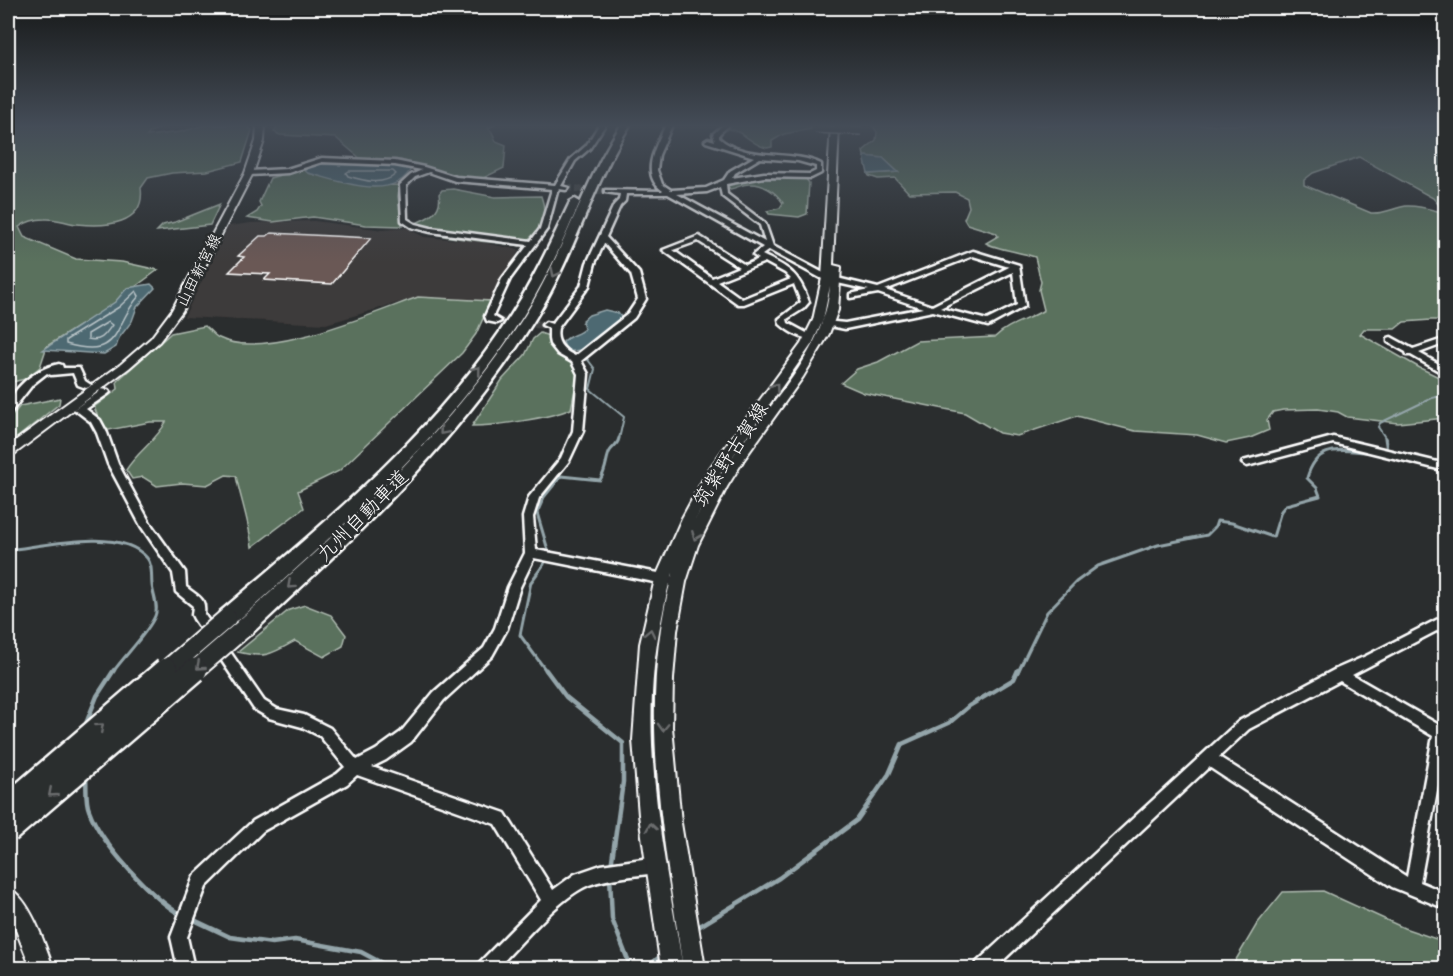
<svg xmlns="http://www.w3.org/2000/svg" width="1453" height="976" viewBox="0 0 1453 976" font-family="Mali,'Klee One',sans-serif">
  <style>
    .built { fill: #3e3a3a }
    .green { fill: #5a715d; stroke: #acb8ae; stroke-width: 1.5 }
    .water { fill: #4d6972; stroke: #94a5aa; stroke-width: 1.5 }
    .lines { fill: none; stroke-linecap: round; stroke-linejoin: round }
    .shore { stroke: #b8c3c7; stroke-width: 1.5 }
    .stream-far2 { stroke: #94a5aa; stroke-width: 2 }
    .stream-far1 { stroke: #94a5aa; stroke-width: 3 }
    .stream { stroke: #94a5aa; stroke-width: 4.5 }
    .building { fill: #6b5955; stroke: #fff; stroke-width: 1.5 }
    .minor-tunnel-far1 { stroke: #3f4243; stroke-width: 7; stroke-dasharray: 7 3; stroke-linecap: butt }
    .minor-tunnel { stroke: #3f4243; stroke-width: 8; stroke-dasharray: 8 4.5; stroke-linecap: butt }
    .minor-casing { stroke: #fff; stroke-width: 5 }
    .major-casing { stroke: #fff; stroke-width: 4 }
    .highway-casing { stroke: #fff; stroke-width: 5 }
    .minor { fill: #2a2d2e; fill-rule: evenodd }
    .major { fill: #2a2d2e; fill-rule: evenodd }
    .highway { fill: #2a2d2e; fill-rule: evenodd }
    .minor-bridge-casing { stroke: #fff; stroke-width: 10; stroke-linecap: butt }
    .highway-bridge-far1-casing { stroke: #fff; stroke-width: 22; stroke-linecap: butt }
    .highway-bridge-casing { stroke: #fff; stroke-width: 28; stroke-linecap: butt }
    .minor-bridge { stroke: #2a2d2e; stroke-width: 7 }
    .highway-bridge-far1 { stroke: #2a2d2e; stroke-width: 18 }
    .highway-bridge { stroke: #2a2d2e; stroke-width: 23 }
    .oneway { stroke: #6a6c6d }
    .labels { text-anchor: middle; stroke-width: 5; stroke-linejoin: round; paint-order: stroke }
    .far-street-label { font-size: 16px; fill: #fff; stroke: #2a2d2e }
    .street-label { font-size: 20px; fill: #fff; stroke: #2a2d2e }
  </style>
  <rect width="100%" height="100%" fill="#2a2d2e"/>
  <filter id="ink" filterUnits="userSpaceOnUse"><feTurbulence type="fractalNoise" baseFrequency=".0167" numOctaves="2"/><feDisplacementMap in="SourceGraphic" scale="12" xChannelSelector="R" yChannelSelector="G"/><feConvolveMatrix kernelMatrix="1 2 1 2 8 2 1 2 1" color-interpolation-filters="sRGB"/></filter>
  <g filter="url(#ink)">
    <path class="built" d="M314,221L383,230L407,228L424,237L475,241L519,250L491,301L418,297L326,324L184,317L229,226L251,223Z"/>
    <path class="green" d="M8,125H168L150,132L147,136L180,132L205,125H252L249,128L252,130L242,162L207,171L172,173L148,178L141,188C146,225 105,227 77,224C66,223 57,218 45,219C36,219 26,222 19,227L24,237L76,259L122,262L158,270L131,290L108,314L79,326L47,346L40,367L25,379L8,383Z
      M278,125H495L488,128L492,132L496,141L506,145L504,168L477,181L446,176L401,160L361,159L336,138L280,135L274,132Z
      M726,125H812L811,129L784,134L772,141V147L767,148C751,145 746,132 729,129Z
      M872,125H1445V208L1440,206L1433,198L1359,157L1313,173L1304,180V185L1371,213C1385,214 1393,208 1406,206C1419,205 1433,210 1445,213V323L1440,320H1431L1404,322L1395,329H1364L1360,334L1420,368L1445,380V418L1398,423L1347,417L1338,412L1318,409L1283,410L1273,412L1267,420L1269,430L1250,438L1226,443L1197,435L1135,431L1077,416L1017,436L999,433L965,413L864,393L841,383L857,369L878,362L917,341L995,337C1008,324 1028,320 1044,310L1039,290L1041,282L1035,257C1021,252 996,249 986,243L998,236L996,233L967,224L964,219L969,207L967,198L955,192L909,193L895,178L878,179L869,176L868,174L898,172L883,158L864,156L863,151L876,140L877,132Z
      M303,169L308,173L363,186L400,185L398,196L402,226L366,225L313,217L273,222L247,218L257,212L261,206L259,202L270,178Z
      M775,175L806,179L809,183L807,214L799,217L769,214L767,211L780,208L783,203C776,192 763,183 749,184C743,184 737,188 730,189L728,186L741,180Z
      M453,189L495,197L541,196C550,220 538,233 520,246C494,241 430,239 411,225C426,219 443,213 439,194L442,190Z
      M220,204L210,225L157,231L163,225L175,222Z
      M418,297L491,301L476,334L462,353L339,471L298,491L304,508L252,547C249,522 241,500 236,476L226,475L207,485L182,483L157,486L143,477L132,479L126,470C137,452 156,441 166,422H150L104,431L94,407L118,389L117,381L171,333L205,326C210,330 214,336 219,338C265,361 373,313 418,297Z
      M540,333L549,336L555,351L575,363L578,374L571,409C549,418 496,426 472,426L502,380L525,355L533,339Z
      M60,398L59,404L8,445V421L20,406Z
      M305,605L331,615L346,635L343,646L324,657L295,641C272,654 265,659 238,652L289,610Z
      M1323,891L1404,928L1445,942V968H1231L1257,924L1283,892Z"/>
    <path class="water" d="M864,156L883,158L898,172L868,174Z
      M313,164L412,167C394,204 337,180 308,173L303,169Z
      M151,284L155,288L137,307L132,321L119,338L116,347L104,354L43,350L115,302L127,288Z
      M605,310L618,313L622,318L580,350L567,352L563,342C569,335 578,335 584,329L582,321L589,315Z"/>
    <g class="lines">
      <path class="shore" d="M349,171H393L396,174C383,186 364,181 348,176L346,173Z
        M136,291L139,296C112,326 123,360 66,344V340L119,307Z
        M108,322L112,325C105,335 101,342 88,339V334Z"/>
      <path class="stream-far2" d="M585,356L595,369L590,389L624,417L619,439
        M1386,439L1378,427L1380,423L1432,398L1446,395"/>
      <path class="stream-far1" d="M1384,451H1387L1385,438
        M8,550C44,546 121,526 147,558C153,565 151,576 152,585C153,595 159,606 155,616C148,633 124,656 113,672
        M547,672L520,635L531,582L544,564L548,550L537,513L544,497L561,476L600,480C607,469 606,457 610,451C614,445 618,445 619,438
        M1018,672L1047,612L1076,582L1098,566L1158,545L1207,535L1215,527L1217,521L1232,523L1273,537L1281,511L1286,505L1320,496L1317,488L1307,478C1318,439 1347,453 1375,452"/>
      <path class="stream" d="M546,670L566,697L623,743V782L611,867
        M85,726L97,696L114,670
        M86,778C87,788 85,800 89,810C101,844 152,899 183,916
        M610,876L612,919L631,968
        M192,919L230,937L272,943L295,940L361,952L391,968
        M695,929L779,878L857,820L889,774L902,744L949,723L969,706L1014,679L1018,670
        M646,968L662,955"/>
    </g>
    <path class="building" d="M271,233L371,238L332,284L264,280L270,274L229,272L244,257L238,256L260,236H267Z"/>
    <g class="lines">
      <path class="minor-tunnel-far1" d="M566,188L607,191"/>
      <path class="minor-tunnel" d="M497,321L546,325"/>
      <g class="minor-casing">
        <path id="minor" d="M599,125H605L590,148L575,161L561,186L569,188L566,190L559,189L557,192L547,229L510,279L493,316L501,321L497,323L487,321L485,316L502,279L528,245L431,232L411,227L402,221L400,185L411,175L422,170L395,165L322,162L288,173L249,175L246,173L249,171L287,169L322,158L395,161L424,167L456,177L555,185L571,159L586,146ZM429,172L455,181L552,189L540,229L531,241L431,228L415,224L407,219L406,186L415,177Z
          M666,125H672L659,155L657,170L662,184L671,190L706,188L724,180L730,171L754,157L706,142L705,141L708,139L715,141L713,134L723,125H729L719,134V138C746,162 791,149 821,164V173L811,178L764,177L726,184L727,194L765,223L773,246L829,276L878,288L973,251L1019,265L1025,306L988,326L933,311L845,329L825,325V321L845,323L923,308L878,293L850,298V294L869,290L824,280L769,250L762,255C789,268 798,272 809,302L803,309L787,319L788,323L814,337L813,339C801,339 789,332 780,324L779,319L801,302L794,284L744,304H738L663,250L699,236L745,265L759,259L753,255L763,247L668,194H626L625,201L620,206L606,237L639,273L646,299L634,318L581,361L588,374L583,431L569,461L539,498L533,517L536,550L669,575L673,577L675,580L673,583L669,585L534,558L520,587L507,629L492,656L444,700L411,742L386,760L372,767L505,813L553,890L575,874L601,865L657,857L662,860L665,865L662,870L657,873C635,876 610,877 589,885C559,897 520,945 497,968H478L480,962L541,900L495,824L357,775L347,784L263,831L206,887L187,937L194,968H178L171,937L194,876L253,821L337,774L345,767L320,736L302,727L269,718L254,709L194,619L192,615L193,606L176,592L173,573L141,526L108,464L97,433L91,422L74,409L99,392L100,389L108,390L110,392L108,394L86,409L100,420L107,433L118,464L150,523L185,572L186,587C198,597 206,597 204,614L264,701L277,709L304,715L330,728L357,760L376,750L401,732L434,692L484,648L495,628L508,587L525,553L523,517L529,497L561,458L573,431L578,374L572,362L558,354L550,344L549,339V328L542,325L546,322L552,324L581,286L587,263L614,205L619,200L620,194L605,192V190L663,191C639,175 656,145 666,125ZM760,158L798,161L816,166V171L810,174L764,173L732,178L735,173ZM720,187L722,196L760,225L765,242L677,194L707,192ZM698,241L739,267L712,278L673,250ZM604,243L631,274L638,299L628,314L575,356C563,350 555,342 558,328L589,286L595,263ZM973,256L1009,267L932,306L885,290ZM765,262L785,273L791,279L742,299L717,281ZM1013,272L1017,305L987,320L940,308Z
          M1391,337L1413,349L1446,338V343L1419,353L1446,368V375L1411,355H1407L1406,352L1388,342V338Z
          M59,364L62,365L63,368H79L85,381L91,385L89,387L86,388L78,385L73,373L51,375L47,373L33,384L11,412L8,413C8,389 37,368 59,364Z
          M1333,437L1446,464V471L1333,443L1247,466L1242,463L1243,461Z
          M1446,615V626L1352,675L1446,729V742L1420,882L1446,893V909L1392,887L1209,767L995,968H975L977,962L1239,721L1334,670L1366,656ZM1340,681L1433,736L1407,877L1219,757L1249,729Z"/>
      </g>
      <g class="major-casing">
        <path id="major" d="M257,125H265L264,141L253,173L182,311L159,342L129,368L13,455L8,456V446L121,364L151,338L172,310L245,173L256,141Z
          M831,125H839L833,265L841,267L838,310L829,334L803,377L745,458L727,487L698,545L686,582L677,631L673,679L672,727L681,823L705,968H683C664,839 636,702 673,573C667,587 665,603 662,617C636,734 664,853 683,968H661L639,815L633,740L640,644L655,579L682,518L707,472L801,344L813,320L822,278ZM830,286C825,350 774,399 738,449C721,472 707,498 693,524L718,477L812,344L823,320Z
          M8,888C30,897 46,947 53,968H31L12,920L8,914Z"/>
      </g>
      <g class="highway-casing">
        <path id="highway" d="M621,125H630C593,183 576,250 541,309C466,435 357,535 251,634L244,636L237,634L234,628L237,622C342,529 449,434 525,315C563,255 582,185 621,125Z
          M575,199L580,202C563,241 546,280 523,316C447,436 339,531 234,624L227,626L220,624L217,618L220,612C325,523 436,432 511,315C534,279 552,240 570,202Z"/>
      </g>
      <use href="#minor" class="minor"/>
      <use href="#major" class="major"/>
      <use href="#highway" class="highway"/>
      <g class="minor-bridge-casing">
        <path id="minor-bridge" d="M815,129L861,131"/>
      </g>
      <g class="highway-bridge-far1-casing">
        <path id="highway-bridge-far1" d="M164,672L227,618
          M193,672L244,628"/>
      </g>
      <g class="highway-bridge-casing">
        <path id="highway-bridge" d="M8,806L166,670
          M8,831L195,670"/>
      </g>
      <use href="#minor-bridge" class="minor-bridge"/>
      <use href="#highway-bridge-far1" class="highway-bridge-far1"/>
      <use href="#highway-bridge" class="highway-bridge"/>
    </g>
    <defs><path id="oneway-chevron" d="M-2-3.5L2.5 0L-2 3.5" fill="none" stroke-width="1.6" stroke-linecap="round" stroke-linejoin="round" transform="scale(1.5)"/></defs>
    <g class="oneway">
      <use href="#oneway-chevron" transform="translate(555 273) rotate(117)"/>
      <use href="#oneway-chevron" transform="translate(477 370) rotate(-51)"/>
      <use href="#oneway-chevron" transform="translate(775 387) rotate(-54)"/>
      <use href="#oneway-chevron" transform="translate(443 431) rotate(131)"/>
      <use href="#oneway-chevron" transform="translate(696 536) rotate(112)"/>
      <use href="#oneway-chevron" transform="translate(291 585) rotate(138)"/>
      <use href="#oneway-chevron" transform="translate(650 633) rotate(-78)"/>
      <use href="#oneway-chevron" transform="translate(200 666) rotate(139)"/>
      <use href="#oneway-chevron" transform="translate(100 727) rotate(-41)"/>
      <use href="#oneway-chevron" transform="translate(663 727) rotate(92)"/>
      <use href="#oneway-chevron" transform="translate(52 793) rotate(139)"/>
      <use href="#oneway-chevron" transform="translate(651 827) rotate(-99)"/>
    </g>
  </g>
  <linearGradient id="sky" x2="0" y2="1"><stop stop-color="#171919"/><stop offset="0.48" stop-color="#444c57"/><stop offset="1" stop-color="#444c57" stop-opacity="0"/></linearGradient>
  <rect width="1453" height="262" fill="url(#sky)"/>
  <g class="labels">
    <g class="far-street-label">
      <text transform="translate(198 270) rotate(-63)" y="6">山田新宮線</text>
    </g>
    <g class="street-label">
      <text transform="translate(730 454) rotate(-57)" y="7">筑紫野古賀線</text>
      <text transform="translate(362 515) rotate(-45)" y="7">九州自動車道</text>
    </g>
  </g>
  <rect width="1453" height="976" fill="none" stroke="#2a2d2e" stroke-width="30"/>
  <rect x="15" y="15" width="1423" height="946" fill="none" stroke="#fff" stroke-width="2" filter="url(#ink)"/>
</svg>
